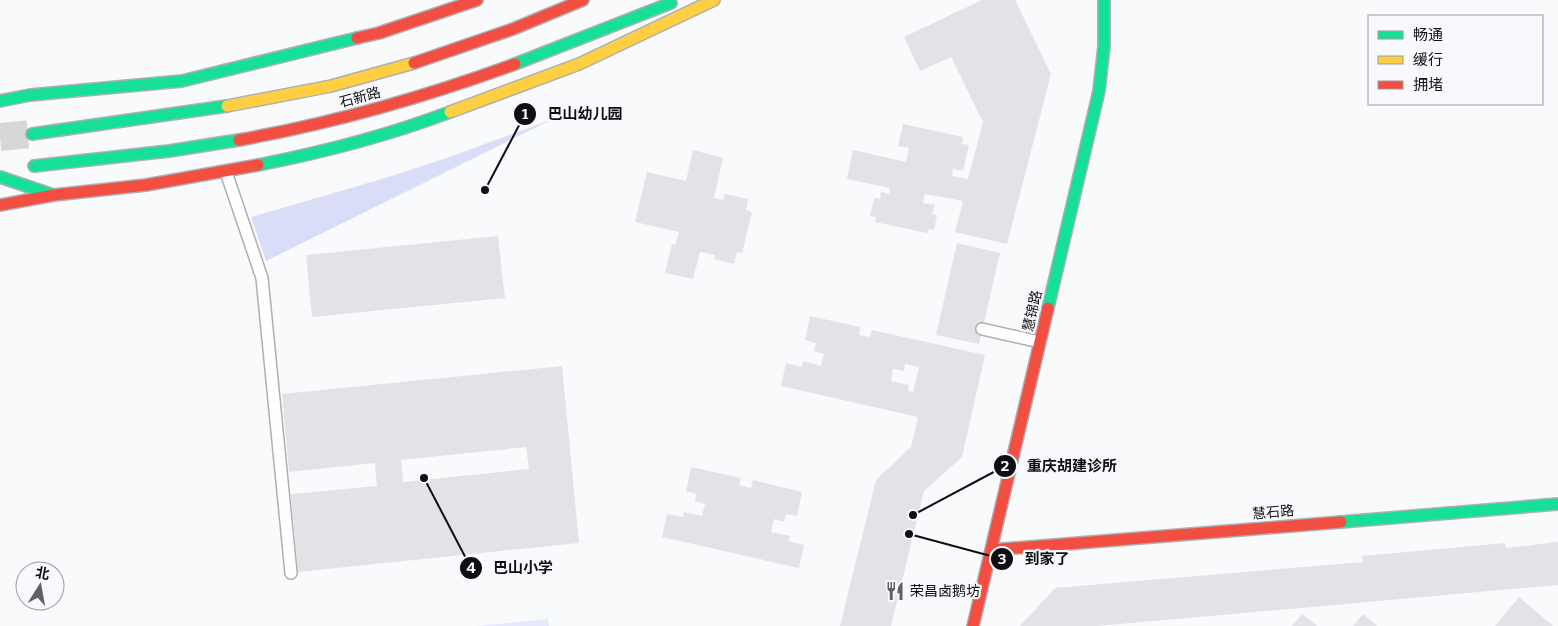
<svg xmlns="http://www.w3.org/2000/svg" width="1558" height="626" viewBox="0 0 1558 626" font-family="Bitter,'Noto Sans SC',serif">
  <style>
    .green { fill: #e6e9fe }
    .forest { fill: #daddf8 }
    .building { fill: #e2e3e7; fill-rule: evenodd }
    .lines { fill: none; stroke-linecap: round; stroke-linejoin: round }
    .primary-tunnel { stroke: #d6d7d9; stroke-width: 28; stroke-dasharray: 28 14; stroke-linecap: butt }
    .lane-casing { stroke: #aeafb1; stroke-width: 14 }
    .fast-casing { stroke: #aeafb1; stroke-width: 14 }
    .slow-casing { stroke: #aeafb1; stroke-width: 14 }
    .jam-casing { stroke: #aeafb1; stroke-width: 14 }
    .lane { stroke: #fefeff; stroke-width: 11 }
    .fast { stroke: #16e098; stroke-width: 11 }
    .slow { stroke: #ffcf43; stroke-width: 11 }
    .jam { stroke: #f24e42; stroke-width: 11 }
    .labels { text-anchor: middle; stroke-width: 4.5; stroke-linejoin: round; paint-order: stroke }
    .street-label { font-size: 14px; fill: #0f0f13; stroke: #f8f9fd }
    .poi-label { font-size: 14px; fill: #0f0f13; stroke: #f8f9fd; text-anchor: start }
    .leader { fill: none; stroke: #0f0f13; stroke-width: 2 }
    .callout-dot { fill: #0f0f13; stroke: #f8f9fd; stroke-width: 2 }
    .mark-label { font-size: 15px; text-anchor: middle; font-weight: bold; fill: #fff }
    .callout-label { font-size: 15px; text-anchor: middle; font-weight: bold; fill: #0f0f13; stroke: #f8f9fd; stroke-width: 4.5; stroke-linejoin: round; paint-order: stroke }
  </style>
  <rect width="100%" height="100%" fill="#f9fafc"/>
  <path class="green" d="M548,619L549,626H477Z"/>
  <path class="forest" d="M553,119L266,261L251,217L385,178L447,158Z"/>
  <path class="building" d="M982,0H1015L1051,74L1007,244L955,232L963,201L925,194L923,203L935,205L932,214L937,215L934,230L929,229L927,233L875,222L876,217L870,216L874,198L880,199L881,192L889,194L890,188L847,179L853,150L906,162L909,148L898,146L903,124L963,137L962,144L969,145L963,171L953,169L952,176L968,179L983,122L951,57L920,71L904,37Z
    M693,150L723,158L714,198L723,200L725,194L748,199L746,210L752,212L742,253L737,252L734,264L714,259L715,255L700,252L693,279L665,273L672,244L675,245L679,232L635,222L647,172L686,181Z
    M498,236L505,298L312,317L306,255Z
    M957,243L1000,253L979,344L936,335Z
    M810,316L860,327L859,335L870,337L872,330L985,355L962,457L924,491L891,626H840L876,480L911,447L918,417L781,386L786,363L802,367L803,361L821,366L824,354L814,351L816,343L805,340ZM905,364L919,367L913,392L908,391L909,385L891,381L893,369L904,371Z
    M562,366L579,543L298,572L291,494L377,486L375,463L289,472L282,394ZM526,447L529,469L403,482L401,460Z
    M691,467L741,478L739,485L751,488L753,480L802,492L797,516L786,514L784,522L774,519L771,532L790,536L788,541L804,545L799,568L662,537L667,514L683,517L684,512L702,516L705,504L695,501L696,494L686,491Z
    M1558,542V585L1098,626H1020L1055,588L1363,562L1362,556L1505,543L1506,548Z
    M1519,597L1553,626H1495Z
    M1302,614L1317,626H1292Z
    M1363,614L1377,626H1353Z"/>
  <g class="lines">
    <path class="primary-tunnel" d="M0,137L32,134"/>
    <g class="lane-casing">
      <path id="lane" d="M226,172L262,278L291,573
        M982,329L1040,342"/>
    </g>
    <g class="fast-casing">
      <path id="fast" d="M515,64L671,3
        M0,101L30,95L182,81L357,38
        M32,134L227,106
        M258,165C324,152 387,136 450,112
        M34,166L169,151L239,140
        M0,177L50,194
        M1048,308L1099,91L1104,46V0
        M1341,522L1558,504"/>
    </g>
    <g class="slow-casing">
      <path id="slow" d="M227,106L331,86L414,63
        M450,112L579,64L714,0"/>
    </g>
    <g class="jam-casing">
      <path id="jam" d="M357,38L379,33L477,0
        M414,63L513,29L583,0
        M239,140C333,123 425,97 515,64
        M0,205L54,195L146,185L258,165
        M991,550L1341,522
        M973,626L1048,308"/>
    </g>
    <use href="#lane" class="lane"/>
    <use href="#fast" class="fast"/>
    <use href="#slow" class="slow"/>
    <use href="#jam" class="jam"/>
  </g>
  <defs>
    <g id="restaurant-bare" transform="scale(1.5)"><path d="M-5-6h1v4h1v-4h1v4h1v-4h1v5L-1.5 .5V6h-2V.5L-5-1ZM5-6V6H3V1.5H1.5Q1.5-4 5-6Z" fill="#616165" stroke="#f8f9fd" stroke-width="2.5" paint-order="stroke"/></g>
  </defs>
  <g fill-rule="evenodd">
    <use href="#restaurant-bare" x="895" y="591"/>
  </g>
  <g class="labels">
    <g class="street-label">
      <text transform="translate(360 97) rotate(-15)" y="5">石新路</text>
      <text transform="translate(1032 311) rotate(-77)" y="5">慧锦路</text>
      <text transform="translate(1273 512) rotate(-5)" y="5">慧石路</text>
    </g>
    <g class="poi-label">
      <text x="910" y="596">荣昌卤鹅坊</text>
    </g>
  </g>
  <path class="leader" d="M485 190L525 114M913 515L1005 466M909 534L1002 559M424 478L471 568"/>
  <g class="callout-dot">
    <circle cx="485" cy="190" r="5"/>
    <circle cx="913" cy="515" r="5"/>
    <circle cx="909" cy="534" r="5"/>
    <circle cx="424" cy="478" r="5"/>
    <circle cx="525" cy="114" r="12"/>
    <circle cx="1005" cy="466" r="12"/>
    <circle cx="1002" cy="559" r="12"/>
    <circle cx="471" cy="568" r="12"/>
  </g>
  <g class="mark-label">
    <text x="525" y="119">1</text>
    <text x="1005" y="471">2</text>
    <text x="1002" y="564">3</text>
    <text x="471" y="573">4</text>
  </g>
  <g class="callout-label">
    <text x="585" y="119">巴山幼儿园</text>
    <text x="1072" y="471">重庆胡建诊所</text>
    <text x="1047" y="564">到家了</text>
    <text x="523" y="573">巴山小学</text>
  </g>
  <rect x="1368" y="15" width="175" height="90" fill="#f8f9fd" stroke="#9b9b9f"/>
  <rect x="1378" y="31" width="25" height="8" fill="#16e098" stroke="#9b9b9f"/>
  <text x="1413" y="40" font-size="15" fill="#0f0f13">畅通</text>
  <rect x="1378" y="56" width="25" height="8" fill="#ffcf43" stroke="#9b9b9f"/>
  <text x="1413" y="65" font-size="15" fill="#0f0f13">缓行</text>
  <rect x="1378" y="81" width="25" height="8" fill="#f24e42" stroke="#9b9b9f"/>
  <text x="1413" y="90" font-size="15" fill="#0f0f13">拥堵</text>
  <g transform="translate(40 586) rotate(11)"><circle r="24" fill="#f8f9fd" stroke="#9b9b9f"/>
  <path d="M0-4L9 19L0 12L-9 19Z" fill="#616165"/>
  <text y="-8" font-size="14" font-weight="bold" text-anchor="middle" fill="#0f0f13">北</text>
  </g>
</svg>
